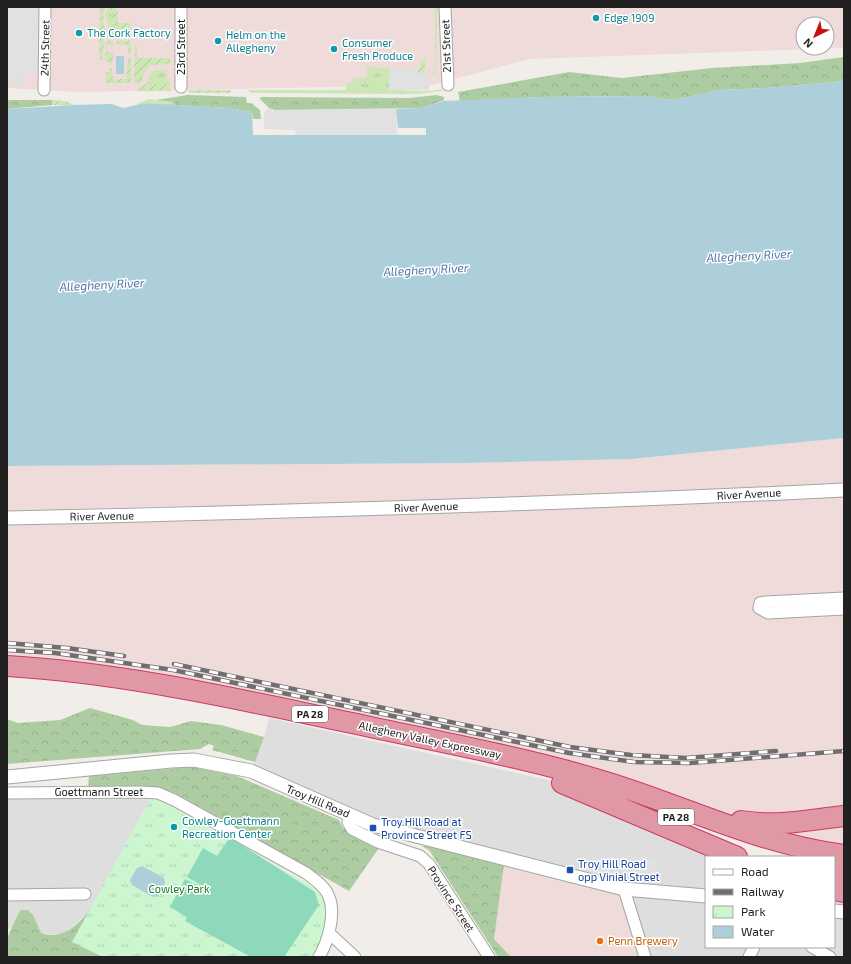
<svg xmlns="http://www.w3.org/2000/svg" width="851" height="964" viewBox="0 0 851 964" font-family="'Exo 2',sans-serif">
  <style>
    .residential { fill: #dfdede }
    .commercial { fill: #efdbda; fill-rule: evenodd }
    .grass { fill: url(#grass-tufts) }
    .forest { fill: url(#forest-crowns) }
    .park { fill: url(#park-tufts) }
    .garden { fill: url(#garden-furrows) }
    .pitch { fill: #8ed8bc }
    .parking { fill: #e1e1e1 }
    .water { fill: #adcfda }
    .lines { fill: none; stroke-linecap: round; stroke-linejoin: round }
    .minor-casing { stroke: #a5a5a5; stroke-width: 13 }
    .tertiary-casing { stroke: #a5a5a5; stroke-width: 15 }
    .motorway-casing { stroke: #cd3869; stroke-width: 22 }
    .minor { stroke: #fff; stroke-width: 11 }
    .tertiary { stroke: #fff; stroke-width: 13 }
    .motorway { stroke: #e098a5; stroke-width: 20 }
    .rail-casing { stroke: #6f6f6f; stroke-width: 4.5 }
    .rail { stroke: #fff; stroke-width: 3; stroke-dasharray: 9; stroke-linecap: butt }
    .culture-dot { fill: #0f9aa8; stroke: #fff; stroke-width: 1.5 }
    .transit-dot { fill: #1a4fb4; stroke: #fff; stroke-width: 1.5 }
    .food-dot { fill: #e8710a; stroke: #fff; stroke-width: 1.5 }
    .labels { text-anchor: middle; stroke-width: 3; stroke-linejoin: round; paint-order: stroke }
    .shield { fill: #fff; stroke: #646464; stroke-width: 1 }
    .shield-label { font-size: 10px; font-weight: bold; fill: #212121 }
    .culture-label { font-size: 11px; fill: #0d838f; stroke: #fff; text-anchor: start }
    .street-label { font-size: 11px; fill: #212121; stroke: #fff }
    .transit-label { font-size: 11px; fill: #164399; stroke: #fff; text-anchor: start }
    .park-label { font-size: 11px; fill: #16791f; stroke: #fff }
    .food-label { font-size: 11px; fill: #c56008; stroke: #fff; text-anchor: start }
    .water-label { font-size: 12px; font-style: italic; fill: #5279a2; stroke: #fff }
  </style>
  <defs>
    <pattern id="grass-tufts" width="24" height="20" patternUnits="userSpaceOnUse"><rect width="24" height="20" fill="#cce6b4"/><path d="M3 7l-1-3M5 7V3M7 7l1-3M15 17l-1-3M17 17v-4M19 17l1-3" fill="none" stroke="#afc59a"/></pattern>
    <pattern id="forest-crowns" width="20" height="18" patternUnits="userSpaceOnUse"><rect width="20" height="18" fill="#aecca1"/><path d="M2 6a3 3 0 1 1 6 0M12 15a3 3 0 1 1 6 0" fill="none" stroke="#95af8a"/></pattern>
    <pattern id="park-tufts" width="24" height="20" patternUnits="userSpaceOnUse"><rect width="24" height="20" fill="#cbf6cf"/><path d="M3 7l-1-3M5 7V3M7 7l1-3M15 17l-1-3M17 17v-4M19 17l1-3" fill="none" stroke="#aed3b1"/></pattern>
    <pattern id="garden-furrows" width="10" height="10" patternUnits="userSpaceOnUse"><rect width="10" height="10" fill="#cce6b4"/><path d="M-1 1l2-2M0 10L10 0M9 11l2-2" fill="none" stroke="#afc59a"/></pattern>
  </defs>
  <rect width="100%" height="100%" fill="#f1eee9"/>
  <path class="residential" d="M269,718L562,783L737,857H706V947H834V890L844,892V957H645L624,889L373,825L251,771L264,737Z
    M7,795L152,796L89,912L62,935L41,933L33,915L28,910L16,917L14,925L7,930Z"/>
  <path class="commercial" d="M7,7H844V48L530,59L431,85L80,92L7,88ZM803,24H827V48H803Z
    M844,438V855L509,756L7,666V466L466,463L631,459Z
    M504,865L624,889L645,957H511L494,939Z"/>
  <path class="grass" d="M109,7L113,12V25L128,31L131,30V37H114L109,33L106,16Z
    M435,7H437L436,72L433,74L431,71H435Z
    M367,67L389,68L390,90L429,91L442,89V91L417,94L252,93L247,90H346V83H353V78H367Z
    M157,70H167V78L170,83V89L167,85L146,84L151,73Z
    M149,99L174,102L175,105L136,104Z"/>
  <path class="forest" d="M844,57V81L766,88L720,90L673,100L644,96L541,97L460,101L458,92L569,72L622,78L712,68L800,63Z
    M188,95L246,97L247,103H251L260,110L261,119H253L252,112L230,108L175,105L174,102L156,100Z
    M437,95L444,97V100L422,108L275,110L269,108L260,99L261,97L409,98Z
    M7,100H52V105L7,109Z
    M90,708L133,720L142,725L170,727L191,721L221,725L264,737L255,762L212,750L214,746L209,744L200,749L7,764V719L18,723L60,720Z
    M192,767L237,776L339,820L343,828L379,848L349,891L175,793L151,786L88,787L89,776Z
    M426,843L504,865L494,939L511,957H498L429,850L423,847Z
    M94,905L237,957H7C7,952 6,945 7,940C8,935 17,915 21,910H28L33,915L41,933C65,941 80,922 94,905Z"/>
  <path class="park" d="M152,796L314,887L326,902V928L316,957H103L72,942Z"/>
  <path class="garden" d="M100,7H105L103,15L105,35L102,60L99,59Z
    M110,7H115L118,13V23H130L131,30L128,31L113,25V12Z
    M112,40L114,45H107V52H114L111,66L110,62L105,61L106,45L108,41Z
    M117,41H131V54L128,55V45H116Z
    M135,45H137V58H170V64L151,65L146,70L141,81L134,84Z
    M128,58L131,59V83H106V72H110V67L112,69L113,79H126Z
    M420,60H425V70L423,73H418V69H420Z
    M146,84H166L171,91H136V90Z
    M191,90H230L232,91L229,93H190L188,91Z
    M52,100L66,101L74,105H52Z"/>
  <path class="pitch" d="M228,840H234L315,892L319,905L284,957H251L185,921L187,917L170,907L185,879L202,888L203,886L187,877L203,848L217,856Z"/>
  <path class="parking" d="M7,7H39L38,69L31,70L24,75L22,85L7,83Z
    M389,68L417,69L418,73H423L425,70L429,83V90H389Z
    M269,108L275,110L396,109L397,135H296L295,130L264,129V112Z
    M633,857L655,860V877L632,875Z"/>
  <path class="water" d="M116,56H124V74H116Z
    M844,81V438L631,459L466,463L7,466V109L74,105L112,104L123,108L140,104H160L230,108L252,112L253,135H426V128H398L396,109L422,108L443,101L541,97L644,96L673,100L720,90L766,88Z
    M142,866L164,878L165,883L158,896L153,897L132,885L130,880L137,868Z"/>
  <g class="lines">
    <g class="minor-casing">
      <path id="minor" d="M445,7L448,85
        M181,87V7
        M44,90L45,7
        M844,598L766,602L760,603L759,608L768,613L844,609
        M7,793L141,792L158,793L174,800L306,873C314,879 326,887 329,897C336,914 328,942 319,957
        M351,815L348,822L352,829L378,842L420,856L429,864L489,957
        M624,889L645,957
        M7,895L85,894
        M329,933L355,957
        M812,947L830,957
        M749,957L754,947"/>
    </g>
    <g class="tertiary-casing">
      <path id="tertiary" d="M7,518C286,512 565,504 844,490
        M7,777L171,761L194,760L251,771L373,825L624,889L706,896
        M834,911L844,912"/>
    </g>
    <g class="motorway-casing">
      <path id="motorway" d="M7,666C125,673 237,699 352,723C438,742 525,757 609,783C687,807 762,845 844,855
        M562,783L737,857
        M741,821C779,827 807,820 844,816
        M834,870L844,872
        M834,890L844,892"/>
    </g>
    <use href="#minor" class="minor"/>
    <use href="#tertiary" class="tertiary"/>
    <use href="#motorway" class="motorway"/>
    <g class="rail-casing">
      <path id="rail" d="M7,643L67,648L124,656
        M7,650L55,653L173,670L569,753L634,762L690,763L844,751
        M174,664L570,747L631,755L686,758L776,751"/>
    </g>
    <use href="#rail" class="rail"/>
  </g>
  <g class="culture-dot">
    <circle cx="596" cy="18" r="4"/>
    <circle cx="79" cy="33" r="4"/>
    <circle cx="218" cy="41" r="4"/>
    <circle cx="334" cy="49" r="4"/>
    <circle cx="174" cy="827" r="4"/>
  </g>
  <g class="transit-dot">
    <rect x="369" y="824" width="8" height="8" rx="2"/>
    <rect x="566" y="866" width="8" height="8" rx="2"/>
  </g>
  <circle class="food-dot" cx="600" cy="941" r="4"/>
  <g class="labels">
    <g class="shield">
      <rect x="292" y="706" width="36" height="16" rx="3"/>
      <rect x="658" y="809" width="36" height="16" rx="3"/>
    </g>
    <g class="shield-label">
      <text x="310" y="718">PA 28</text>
      <text x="676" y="821">PA 28</text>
    </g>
    <g class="culture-label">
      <text x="604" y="22">Edge 1909</text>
      <text x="87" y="37">The Cork Factory</text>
      <text x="226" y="39">Helm on the<tspan x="226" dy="13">Allegheny</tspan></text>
      <text x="342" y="47">Consumer<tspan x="342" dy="13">Fresh Produce</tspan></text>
      <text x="182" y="825">Cowley-Goettmann<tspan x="182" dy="13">Recreation Center</tspan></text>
    </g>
    <g class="street-label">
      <text transform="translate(446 46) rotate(-92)" y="4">21st Street</text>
      <text transform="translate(181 47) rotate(-90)" y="4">23rd Street</text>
      <text transform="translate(45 48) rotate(-89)" y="4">24th Street</text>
      <text transform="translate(749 494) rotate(-3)" y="4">River Avenue</text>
      <text transform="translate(426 507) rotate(-2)" y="4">River Avenue</text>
      <text transform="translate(102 516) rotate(-1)" y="4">River Avenue</text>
      <text transform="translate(430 740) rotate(12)" y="4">Allegheny Valley Expressway</text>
      <text x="99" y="796">Goettmann Street</text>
      <text transform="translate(318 801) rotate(23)" y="4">Troy Hill Road</text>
      <text transform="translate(451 899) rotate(57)" y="4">Province Street</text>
    </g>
    <g class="transit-label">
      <text x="381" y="826">Troy Hill Road at<tspan x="381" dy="13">Province Street FS</tspan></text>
      <text x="578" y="868">Troy Hill Road<tspan x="578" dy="13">opp Vinial Street</tspan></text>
    </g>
    <g class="park-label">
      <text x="179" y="893">Cowley Park</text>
    </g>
    <g class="food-label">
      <text x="608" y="945">Penn Brewery</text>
    </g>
    <g class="water-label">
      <text transform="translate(749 256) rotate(-3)" y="4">Allegheny River</text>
      <text transform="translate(426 270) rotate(-3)" y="4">Allegheny River</text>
      <text transform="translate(102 285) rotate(-3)" y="4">Allegheny River</text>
    </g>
  </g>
  <rect width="851" height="964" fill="none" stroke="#212121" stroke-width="16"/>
  <rect x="705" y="856" width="130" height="92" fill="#ffffff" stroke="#a6a6a6"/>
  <rect x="713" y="869" width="20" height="6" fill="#ffffff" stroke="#a6a6a6"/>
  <text x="741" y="876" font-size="12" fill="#212121">Road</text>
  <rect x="713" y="889" width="20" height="6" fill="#6f6f6f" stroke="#a6a6a6"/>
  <text x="741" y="896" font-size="12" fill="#212121">Railway</text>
  <rect x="713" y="906" width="20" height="12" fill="url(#park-tufts)" stroke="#a6a6a6"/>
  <text x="741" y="916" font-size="12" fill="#212121">Park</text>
  <rect x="713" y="926" width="20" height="12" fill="#adcfda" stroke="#a6a6a6"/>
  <text x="741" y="936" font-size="12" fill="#212121">Water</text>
  <g transform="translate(815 36) rotate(223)"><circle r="19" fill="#ffffff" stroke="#a6a6a6"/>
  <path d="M0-3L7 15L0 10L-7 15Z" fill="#c11412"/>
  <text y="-6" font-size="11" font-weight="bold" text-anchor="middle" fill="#212121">N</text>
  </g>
</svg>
